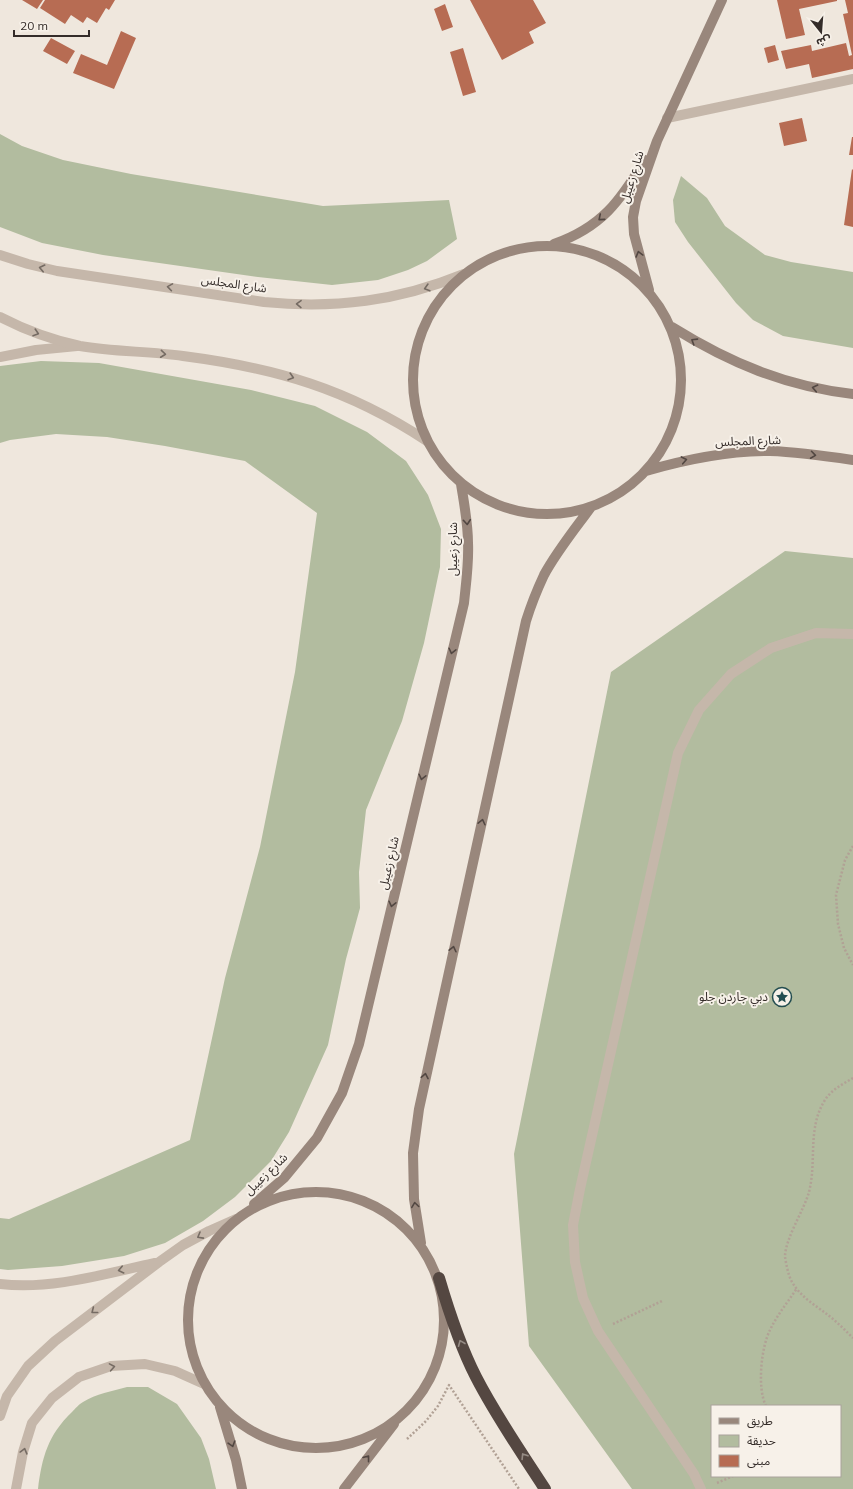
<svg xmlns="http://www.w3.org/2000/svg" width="853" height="1489" viewBox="0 0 853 1489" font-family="Mulish,'Noto Sans Arabic',sans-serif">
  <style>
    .green { fill: #b2bc9f; fill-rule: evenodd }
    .building { fill: #b76c53 }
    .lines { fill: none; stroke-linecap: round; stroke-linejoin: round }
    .path { stroke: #b1a195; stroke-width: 2.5; stroke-dasharray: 2 2; stroke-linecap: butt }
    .service { stroke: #c5b7aa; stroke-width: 10 }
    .minor { stroke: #c5b7aa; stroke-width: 10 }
    .tertiary { stroke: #c5b7aa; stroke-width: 10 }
    .secondary { stroke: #99877c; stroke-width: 10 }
    .motorway { stroke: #544741; stroke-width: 12 }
    .oneway { stroke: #524742 }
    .oneway2 { stroke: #756b63 }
    .oneway3 { stroke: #958b84 }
    .labels { text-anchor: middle; stroke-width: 4; stroke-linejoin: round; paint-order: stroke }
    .street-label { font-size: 12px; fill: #342c29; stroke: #f7f1e9 }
    .poi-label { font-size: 12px; fill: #342c29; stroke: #f7f1e9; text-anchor: end }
  </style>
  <rect width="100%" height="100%" fill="#efe7dd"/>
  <path class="green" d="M0,134L22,146L63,160L131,174L323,206L449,200L457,239L427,261L408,270L378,280L332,285L258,277L103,255L42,243L0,227Z
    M681,176L707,198L725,226L765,255L791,262L853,272V348L783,336L753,320L736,303L688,242L675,222L673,200Z
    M41,361L99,363L251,390L315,406L367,432L406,461L428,495L441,529L440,567L424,643L402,721L366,810L359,872L360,908L346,959L328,1045L289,1132L271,1161L235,1197L203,1221L165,1243L124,1256L62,1266L8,1270L0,1269V1218L9,1219L190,1140L225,978L260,847L295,672L317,513L245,461L165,446L107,437L56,434L10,440L0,443V366Z
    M785,551L853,558V1489H632L529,1346L514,1154L611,672ZM712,1406H840V1476H712Z
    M127,1387H148L177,1404L201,1438L209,1459L216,1489H38C42,1457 48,1435 72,1412C75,1409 79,1404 83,1402C96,1394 112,1391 127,1387Z"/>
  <path class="building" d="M22,0H43L37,9Z
    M45,0H115L109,10L106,8L97,23L87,17L83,23L71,15L65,24L40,8Z
    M470,0H533L546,23L529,32L534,43L502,60Z
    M777,0H837V1L799,9L805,35L786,39Z
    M845,0H853V69L812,78L809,64L786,69L781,51L811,45L812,51L846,43L849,56L852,55L843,14L848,13Z
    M445,4L453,27L442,31L434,9Z
    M121,31L136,38L114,89L73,73L81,54L107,65Z
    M51,38L75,51L67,64L43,51Z
    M775,45L779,60L768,63L764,48Z
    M463,48L476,92L463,96L450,52Z
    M802,118L807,141L784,146L779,123Z
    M852,137H853V155H849Z
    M852,169L853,170V227L844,225Z"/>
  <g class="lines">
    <path class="path" d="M853,846L845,860L836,895L838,924L844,948L853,965
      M853,1078C843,1084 831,1090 825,1100C807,1128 817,1161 809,1192C804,1210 785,1239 785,1257C786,1263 788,1274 791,1280C799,1296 815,1305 828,1315C837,1322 845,1330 853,1338
      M613,1324L662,1301
      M766,1406C757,1388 761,1348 770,1330C777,1315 788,1302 797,1288
      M407,1439L426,1421L438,1406L449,1385L519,1489
      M717,1483L733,1476"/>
    <path class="service" d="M0,357L36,350L77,346"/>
    <path class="minor" d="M667,118L853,79
      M0,1284C52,1290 104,1274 155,1263
      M0,1416L7,1396L28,1366L55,1341L159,1262L183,1245L209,1231L236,1219
      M16,1489L23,1452L32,1423L52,1398L79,1377L111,1366L145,1364L175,1371L204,1384
      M701,1489L694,1474L598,1331L583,1298L575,1262L573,1225L580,1189L678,753L699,710L731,674L771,648L816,633L853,634"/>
    <path class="tertiary" d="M0,255L28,264L57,271L264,302C335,309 398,301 464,274
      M0,317C25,330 52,340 80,346C114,352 149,351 183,356C276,368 348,389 427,441"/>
    <path class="secondary" d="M554,244C602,227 620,201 645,160
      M413 380a134 134 0 1 1 268 0a134 134 0 1 1-268 0Z
      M649,290L634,234L633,217L636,201L657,141L722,0
      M672,327C730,363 785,386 853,394
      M646,471C687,459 728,451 770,451C798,452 826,456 853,460
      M188 1320a128 128 0 1 1 256 0a128 128 0 1 1-256 0Z
      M254,1204L284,1178L317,1138L342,1093L359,1044L464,603C466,583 469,563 468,543C468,523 464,503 461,484
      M421,1243L414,1199L413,1153L419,1109L526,621C531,605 537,590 544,575C557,551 575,529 591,507
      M220,1407L236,1460L242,1489
      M344,1489L394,1424"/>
    <path class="motorway" d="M439,1278C449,1312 460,1346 476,1377C496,1416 521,1452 545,1489"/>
  </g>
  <defs><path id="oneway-chevron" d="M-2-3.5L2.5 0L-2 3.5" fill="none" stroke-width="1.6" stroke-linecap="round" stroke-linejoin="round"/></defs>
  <g class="oneway">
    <use href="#oneway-chevron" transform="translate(601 218) rotate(140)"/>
    <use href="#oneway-chevron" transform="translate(639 254) rotate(-105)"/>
    <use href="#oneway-chevron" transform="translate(694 341) rotate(-148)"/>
    <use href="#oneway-chevron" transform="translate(815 388) rotate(-168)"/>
    <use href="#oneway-chevron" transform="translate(813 455) rotate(8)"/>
    <use href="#oneway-chevron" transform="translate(684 460) rotate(-11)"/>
    <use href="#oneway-chevron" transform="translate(467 522) rotate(85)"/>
    <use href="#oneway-chevron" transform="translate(452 651) rotate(103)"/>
    <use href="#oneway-chevron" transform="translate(422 777) rotate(103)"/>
    <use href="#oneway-chevron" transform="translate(482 822) rotate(-77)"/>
    <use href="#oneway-chevron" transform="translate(392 904) rotate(103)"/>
    <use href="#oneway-chevron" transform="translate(453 949) rotate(-77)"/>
    <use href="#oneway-chevron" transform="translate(425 1076) rotate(-79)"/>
    <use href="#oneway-chevron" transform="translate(415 1205) rotate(-98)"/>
    <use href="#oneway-chevron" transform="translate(232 1444) rotate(73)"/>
    <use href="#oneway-chevron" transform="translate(367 1458) rotate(-52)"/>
  </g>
  <g class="oneway2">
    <use href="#oneway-chevron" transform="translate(42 268) rotate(-167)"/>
    <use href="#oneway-chevron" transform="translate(170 287) rotate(-171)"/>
    <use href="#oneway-chevron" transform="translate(427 288) rotate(164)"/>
    <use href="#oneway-chevron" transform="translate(299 304) rotate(-179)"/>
    <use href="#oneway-chevron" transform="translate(36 333) rotate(18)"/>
    <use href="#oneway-chevron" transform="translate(163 354) rotate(6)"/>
    <use href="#oneway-chevron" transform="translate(291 377) rotate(17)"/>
    <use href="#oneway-chevron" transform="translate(200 1236) rotate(151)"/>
    <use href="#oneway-chevron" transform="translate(121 1270) rotate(167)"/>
    <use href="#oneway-chevron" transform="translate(94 1311) rotate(142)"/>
    <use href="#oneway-chevron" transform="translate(112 1367) rotate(-10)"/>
    <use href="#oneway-chevron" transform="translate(24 1451) rotate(-75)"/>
  </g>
  <g class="oneway3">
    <use href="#oneway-chevron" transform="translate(461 1343) rotate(-112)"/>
    <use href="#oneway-chevron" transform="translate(524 1456) rotate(-122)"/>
  </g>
  <defs>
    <g id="sight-ring" transform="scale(1)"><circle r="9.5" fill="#f7f1e9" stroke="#234d50" stroke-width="1.5"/><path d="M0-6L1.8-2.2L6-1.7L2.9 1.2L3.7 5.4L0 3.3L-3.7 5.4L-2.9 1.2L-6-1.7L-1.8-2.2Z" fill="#234d50"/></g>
  </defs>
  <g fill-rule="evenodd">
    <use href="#sight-ring" x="782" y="997"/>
  </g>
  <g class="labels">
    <g class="street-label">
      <text transform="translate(632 177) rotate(-73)" y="4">شارع زعيبل</text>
      <text transform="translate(234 284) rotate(8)" y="4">شارع المجلس</text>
      <text transform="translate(748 441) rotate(-2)" y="4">شارع المجلس</text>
      <text transform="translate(453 549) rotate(-90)" y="4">شارع زعيبل</text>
      <text transform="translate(389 863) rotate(-77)" y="4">شارع زعيبل</text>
      <text transform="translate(266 1174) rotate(-44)" y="4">شارع زعيبل</text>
    </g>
    <g class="poi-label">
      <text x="768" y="1001">دبي جاردن جلو</text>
    </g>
  </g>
  <rect x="711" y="1405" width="130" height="72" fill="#f7f1e9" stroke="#a9a29c"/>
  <rect x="719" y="1418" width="20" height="6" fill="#99877c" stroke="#a9a29c"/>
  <text x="747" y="1425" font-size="12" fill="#342c29">طريق</text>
  <rect x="719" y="1435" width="20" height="12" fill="#b2bc9f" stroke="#a9a29c"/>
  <text x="747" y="1445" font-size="12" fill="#342c29">حديقة</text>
  <rect x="719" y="1455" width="20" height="12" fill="#b76c53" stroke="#a9a29c"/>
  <text x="747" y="1465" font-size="12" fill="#342c29">مبنى</text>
  <g transform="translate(821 32) rotate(163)" stroke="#f7f1e9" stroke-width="3" paint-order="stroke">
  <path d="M0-3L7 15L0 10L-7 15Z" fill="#342c29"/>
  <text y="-6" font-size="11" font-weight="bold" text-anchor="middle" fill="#342c29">ش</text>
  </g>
  <path d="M14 30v6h75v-6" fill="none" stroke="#342c29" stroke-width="2"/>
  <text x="20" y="30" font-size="12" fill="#342c29" stroke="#f7f1e9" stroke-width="3" paint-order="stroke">20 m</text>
</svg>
